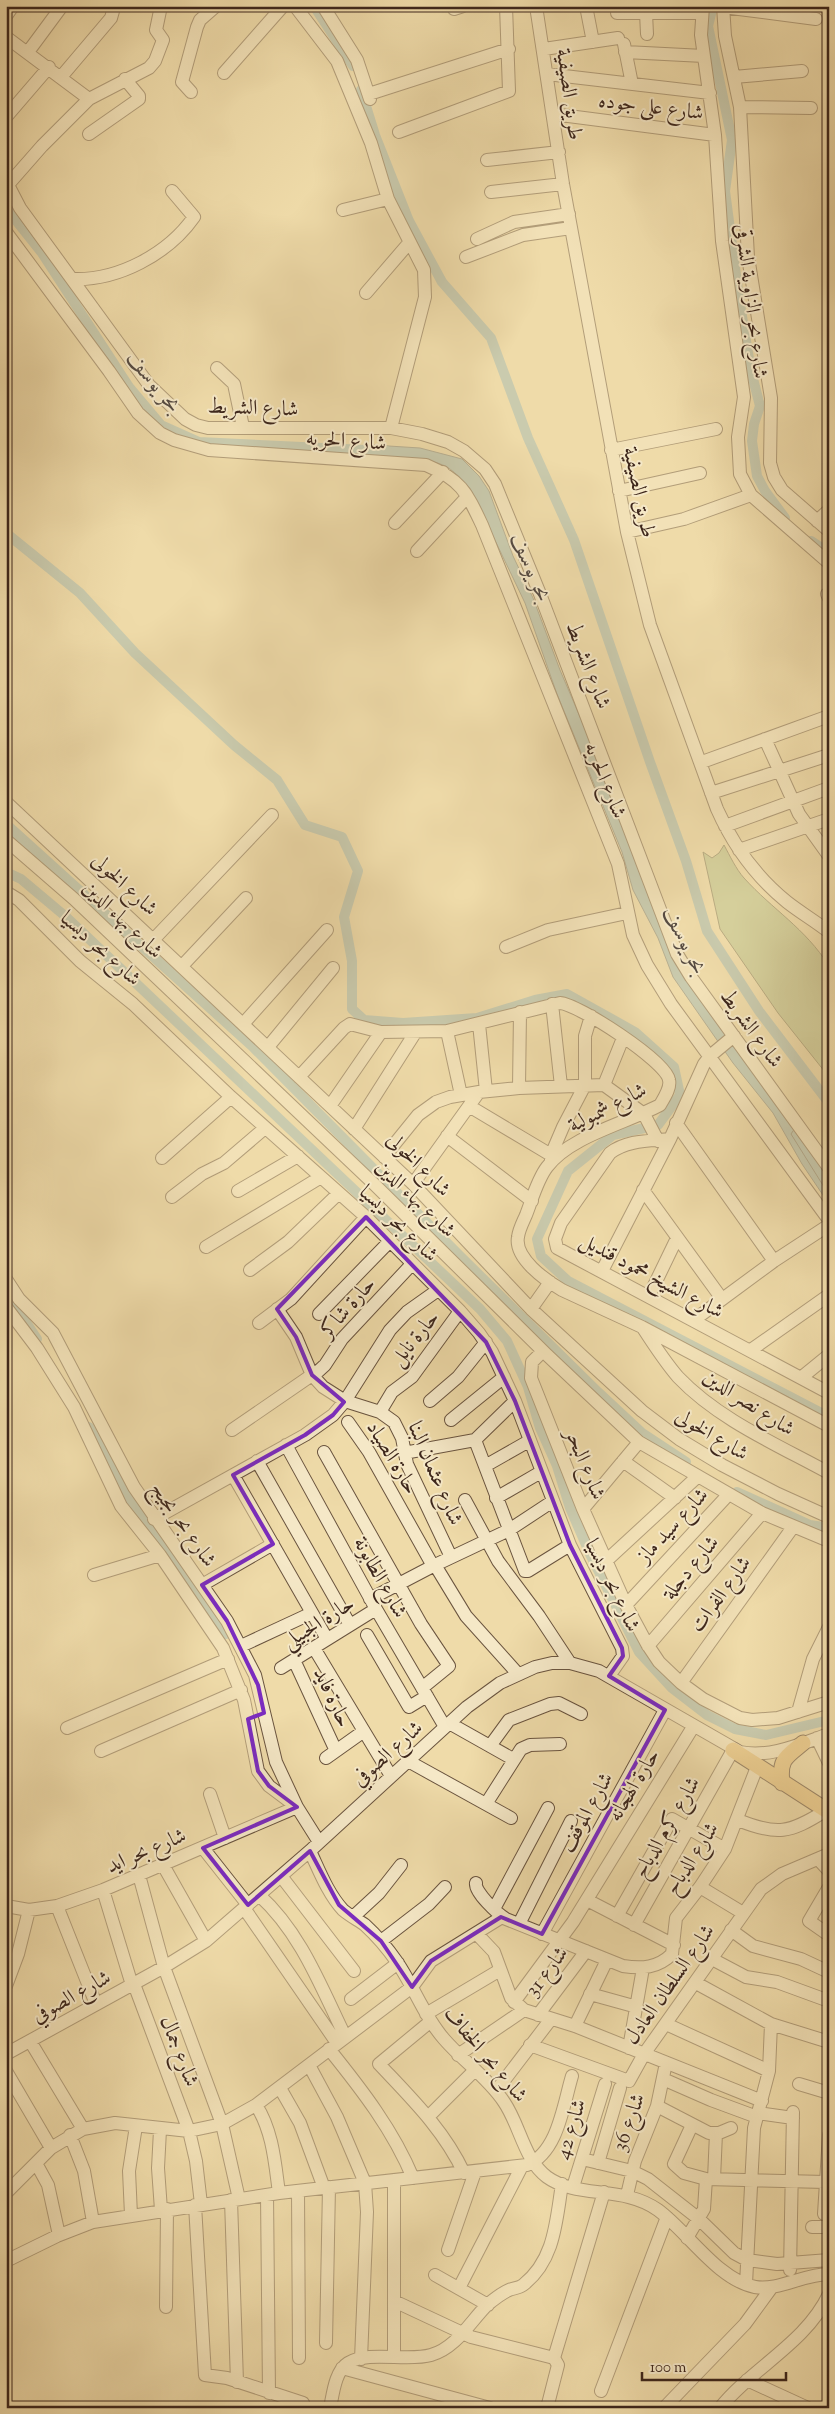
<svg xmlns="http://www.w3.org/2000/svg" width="835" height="2414" viewBox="0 0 835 2414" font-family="'Sorts Mill Goudy',Amiri,serif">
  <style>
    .green { fill: #b7c18a; stroke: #7a7453 }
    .water { fill: #9eb8b3; stroke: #787e77 }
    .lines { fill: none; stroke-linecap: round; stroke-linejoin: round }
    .shore { stroke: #6e7068; stroke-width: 1 }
    .canal { stroke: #9eb8b3; stroke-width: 10 }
    .minor-casing { stroke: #6a543f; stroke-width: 14 }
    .major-casing { stroke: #3e271c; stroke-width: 17 }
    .minor { stroke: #f5e8c7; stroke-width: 12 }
    .major { stroke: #e8be74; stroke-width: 15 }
    .marked { fill: none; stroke: #7b2cbf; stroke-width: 4; stroke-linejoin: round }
    .labels { text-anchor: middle; stroke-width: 4; stroke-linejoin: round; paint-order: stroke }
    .street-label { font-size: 21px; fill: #3e271c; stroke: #f5e8c7 }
    .water-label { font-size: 22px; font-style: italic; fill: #564b42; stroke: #f5e8c7 }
  </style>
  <rect width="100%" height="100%" fill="#efdba9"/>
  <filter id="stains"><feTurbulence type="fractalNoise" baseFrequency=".004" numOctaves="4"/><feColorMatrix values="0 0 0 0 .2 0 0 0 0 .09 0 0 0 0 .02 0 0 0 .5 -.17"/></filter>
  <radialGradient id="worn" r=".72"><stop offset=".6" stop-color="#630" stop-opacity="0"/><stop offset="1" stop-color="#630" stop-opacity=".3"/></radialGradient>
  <path class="green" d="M724,845C730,856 736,869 744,878C773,910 805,928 829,966V1077L778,1013L720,929L703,852L712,858L719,853Z"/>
  <path class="water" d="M373,445L420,448L462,459L479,476L489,491L513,556L533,598L560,670L609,785L613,807L636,851L668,944L829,1172V1204L802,1164L773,1113L733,1063L673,977L658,938L633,890L622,852L557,694L525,603L470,488C462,480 454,470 443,465C426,457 393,459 373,458Z"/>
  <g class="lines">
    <path class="shore" d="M793,1131L791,1134L829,1195"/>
    <path class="canal" d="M314,6L353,66
      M713,6L708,26L732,140L725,191L739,298L751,371L760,406L754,424L752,441L757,476L765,491L785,518
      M361,90L375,135L409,221L442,282L491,338L528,438L574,540L650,762L686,861L707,931L759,1011L829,1103
      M6,208L42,253L129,387L161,425L199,442L387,451
      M6,533L80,593L135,653L234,745L277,780L305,825L342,837L358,871L344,917L352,961V1009L364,1020L403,1023L477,1018L535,1000L567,994L635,1032L674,1067L680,1095L658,1125L613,1135L568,1171L537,1239L541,1256L568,1281L829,1417
      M811,541L829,553
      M6,824L252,1046L460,1256L598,1392L642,1433L686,1462
      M6,872L21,879L65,916L480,1309L507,1341L528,1387L540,1428L557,1466L570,1508L590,1554L639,1652L672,1688L707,1715L735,1729L766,1735L829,1720
      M6,1292L37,1339
      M89,1427L129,1500L226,1634
      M737,1492L810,1525L829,1528"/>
    <g class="minor-casing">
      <path id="minor" d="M295,6L337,61L371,143L388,199L424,270L425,297L391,428
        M323,6L357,60L370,99
        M536,6L563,184L627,532L650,625L717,809C733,845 756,877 787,902C801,913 815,921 829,932
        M586,6L593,42
        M703,6L701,35L715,135L722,241L744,397L738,437L740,474L751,495L829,563
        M723,6L725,36L740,107L748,257L771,398L770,463L774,477L782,490L829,531
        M723,7L816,19
        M454,9L463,6
        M617,13H702
        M646,13L647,34
        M6,16L13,6
        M6,37L89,99
        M624,44L632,84
        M544,49L618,38
        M28,52L62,6
        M625,52L704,56
        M224,73L283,6
        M547,74L710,93
        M61,77L111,18L113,11L109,6
        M734,77L802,71
        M191,92L182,82L197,27L200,20L216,6
        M369,94L509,49
        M740,107L811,108
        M553,114L715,135
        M6,117L49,67
        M399,132L509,91L506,6
        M89,134L139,99V96L125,79
        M487,160L559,152
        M6,181L20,208L149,385L185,419L196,425L208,428H391L422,434L448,442L464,451L485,469L495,484L540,594L677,954L691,977L829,1168
        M6,187L42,146L89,99L149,68L155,61L163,40L156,30L161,6
        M491,192L563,184
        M343,210L388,199
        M6,232L109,371L138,413L160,433L174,440L209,450L426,465C461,480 466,491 482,525L618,864L633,935L647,965L671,1004L829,1220
        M477,239L514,222L569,214
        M466,257L523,235L571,228
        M72,279C118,281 168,254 194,217L172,191
        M366,293L409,243
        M217,368L234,384L243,427
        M611,450L716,429
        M619,491L700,473
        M817,521L829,510
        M395,523L443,472
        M627,532L684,519L751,495
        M417,551L467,497
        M827,594L829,598
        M765,739L799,814L829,856
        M702,762L829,716
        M711,793L829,755
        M6,802L413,1184L531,1309L642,1411L679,1439L722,1465L778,1494L829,1517
        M725,826L829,788
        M6,840L74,899L374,1184L546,1354L639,1442L762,1513L829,1541
        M739,850L829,819
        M6,892L19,900L80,961L133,1004L231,1097L366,1217L460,1311L479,1333L492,1352L515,1401L570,1545L622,1648L623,1656L609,1676
        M154,939L272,815
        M506,947L548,930L627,913
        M182,966L246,898
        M552,1004L561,1086
        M243,1024L327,930
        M479,1024L486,1091
        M447,1031L461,1095
        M268,1047L333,968
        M299,1077L344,1028L350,1024L381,1032L447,1031L560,1003C578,1004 666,1061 669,1080C671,1088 664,1098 660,1105C627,1123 570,1136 547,1167C537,1180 532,1200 526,1215C523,1222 519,1229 518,1237C514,1258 545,1280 562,1290L642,1327L829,1426
        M604,1085L623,1038
        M519,1088L520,1012
        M330,1106L381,1032
        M469,1106L551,1155
        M676,1123L774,1261
        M354,1129L415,1033
        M447,1136L532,1201
        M670,1139C649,1141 627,1140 610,1153L561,1223L555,1239L557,1248L829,1393
        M384,1157L418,1115L436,1102L450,1097L479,1092L519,1088L604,1085L644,1114L658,1141
        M162,1158L231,1097
        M551,1162V1155L563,1127L585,1085V1036L591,1016
        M413,1184L479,1092
        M643,1190L722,1299
        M238,1191L298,1156
        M172,1197L202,1174L224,1163L265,1128
        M206,1247L321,1177
        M250,1270L288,1242L339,1193
        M602,1271L670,1139L704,1064L710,1056L734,1036
        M6,1279L19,1299L53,1333L134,1487L227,1621L255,1675L276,1762L297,1807L319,1842
        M649,1296L677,1238
        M6,1307L37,1348L74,1407L121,1506L160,1555L223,1648L244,1700L258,1771L269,1786L297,1807L103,1890L57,1906L29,1910L6,1906
        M277,1309L296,1337L312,1375L323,1387L345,1401L380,1412L394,1422L402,1438L407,1464L451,1557
        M531,1309L550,1282
        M319,1314L390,1241
        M694,1320L774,1261L829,1225
        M259,1323L291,1299L366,1217
        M643,1328C654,1345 665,1362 678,1377C719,1420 778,1445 829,1473
        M751,1350L829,1295
        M543,1351L532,1362L531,1378L583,1509L626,1605L647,1644L659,1662L681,1683L703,1699L740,1718L752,1720L778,1718L829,1702
        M313,1376L325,1365L342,1339L412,1264
        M802,1377L829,1355
        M430,1401L458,1377L486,1342
        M380,1412L392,1392L412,1377L460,1311
        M451,1420L504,1377
        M348,1422L369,1452L433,1566
        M232,1430L312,1375
        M475,1440L525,1571H528L570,1545
        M286,1445L376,1609L445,1727
        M324,1452L421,1624L449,1666L422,1688
        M404,1453L475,1440L515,1401
        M257,1461L350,1625
        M623,1461L675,1498
        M485,1466L529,1441
        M233,1475L327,1639
        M496,1498L541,1472
        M465,1500L498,1561L539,1616L570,1663
        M583,1509L639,1442
        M154,1519L305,1435L333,1415L345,1401L390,1330L407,1312L438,1290
        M606,1561L697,1477
        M435,1565L466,1616L518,1674
        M94,1575L160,1555
        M202,1585L273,1544
        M370,1599L435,1565L509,1530L553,1501
        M626,1605L728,1495
        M367,1635L409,1707L427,1696
        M241,1646L312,1613
        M648,1646L762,1513
        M314,1648L391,1776
        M294,1660L336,1751
        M281,1668L376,1609
        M681,1683L793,1527
        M798,1712L813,1659L829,1627
        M449,1723L513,1759
        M67,1728L228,1659
        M817,1738L829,1763
        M490,1746L509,1720L550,1704L559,1703L581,1714
        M101,1751L241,1690
        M326,1758L364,1731
        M408,1761L511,1818
        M210,1794L225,1838
        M486,1804L521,1749L530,1745L560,1744
        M738,1820C777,1836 790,1833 825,1811
        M203,1848L248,1905
        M310,1851C319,1870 328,1894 343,1910C350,1916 358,1920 365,1925C377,1936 388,1949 397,1962C414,1987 424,2016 444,2039C463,2061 488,2078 504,2102C520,2125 524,2160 547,2177C577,2199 623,2185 658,2210C687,2231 718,2280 755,2287C778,2291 804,2274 829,2274
        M818,1859L829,1871
        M163,1865L206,1941
        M139,1875L164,1967L222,2124L239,2199
        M281,1876L354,1971
        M476,1883C474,1892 498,1914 506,1919L623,1966C642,1969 658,1968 672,1954L676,1918L700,1887L725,1849L757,1767
        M700,1887L743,1913
        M829,1887L809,1921L829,1935
        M103,1890L132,1985
        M259,1895C301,1933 321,1987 345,2036
        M587,1900L674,1945
        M57,1906L96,2004
        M244,1908L337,2043
        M494,1909L548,1808
        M617,1916L672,1819L725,1849
        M353,1917L379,1893L401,1865
        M519,1924L571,1821
        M634,1925L733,1750
        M731,1930L753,1946L801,1959L829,1972
        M476,1933L494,1952L511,1998L524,2010L575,2026L762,2101
        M542,1934L665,1710
        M381,1941L429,1904L445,1887
        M712,1959L746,1977L777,1982L829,2001
        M696,1983L771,2024L829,2042
        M134,1984L189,2131L196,2161L201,2204
        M6,1986L18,1954L29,1910
        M590,1994L637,2007
        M351,1999L398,1963
        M514,2002L573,1922L693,1727
        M426,2014L500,1970
        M538,2015L586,1951
        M431,2021L379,2064C411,2098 444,2130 464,2173
        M666,2024L769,2071
        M575,2026L607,1960
        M30,2041L83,2129
        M530,2045L629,2081L644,2054L761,1889L782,1874L829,1854
        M629,2048L643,1968
        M329,2049C362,2090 393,2130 413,2178
        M6,2054L164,1967L206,1941L312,1849L467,1707L500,1683L535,1667L552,1663H570L599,1671L740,1752C771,1758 800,1744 829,1734
        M458,2055L524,2010
        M309,2065L337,2117L365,2183L367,2212L361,2359
        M6,2071L51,2148
        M663,2079L711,2100L757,2117
        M799,2084L829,2093
        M280,2088L300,2123L324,2188
        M496,2091L551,2019
        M256,2105C273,2131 275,2164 279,2193
        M657,2106L709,2133H719L731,2128
        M758,2113L793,2118
        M428,2117L475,2070
        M692,2125L674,2164L684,2173L706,2179L826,2182
        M160,2130L158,2168L161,2210
        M70,2135L84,2171L93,2222
        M582,2159L632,2171L648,2179L699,2219L734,2253L747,2260L777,2264L829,2260
        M36,2163L48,2185L59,2235
        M598,2163L620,2088
        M714,2179L716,2133
        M573,2187L605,2084
        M298,2191L299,2358
        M6,2193L51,2148L83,2129L115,2123L189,2131L222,2124L256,2105L412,1987L431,1961L502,1917
        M267,2195L269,2393
        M627,2195L635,2161L657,2106L666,2063
        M231,2200L237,2382
        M195,2205L205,2375L227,2378L303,2403
        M824,2214L829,2135
        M131,2215L129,2171L136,2126
        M812,2227H829
        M687,2238L704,2209L706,2179
        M448,2250L475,2172
        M6,2261L57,2236L93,2222L279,2193L527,2165C558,2152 563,2106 572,2076
        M790,2270L793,2112
        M435,2275L488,2305
        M746,2284L754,2128L769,2071L771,2024
        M459,2288L522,2166
        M394,2301L471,2337L554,2358L604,2192
        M166,2307L167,2209
        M326,2343L329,2187
        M394,2357V2180
        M342,2368L490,2408
        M747,2380L808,2408
        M601,2391L667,2217
        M330,2408C333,2394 335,2371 348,2363C369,2350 407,2362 431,2355C456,2348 470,2322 487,2305C493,2300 502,2293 509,2290C514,2288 519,2288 523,2285C555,2260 556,2221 562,2184
        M547,2408L558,2365L554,2358
        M664,2408L745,2324L772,2287
        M720,2408C753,2367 806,2343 829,2294"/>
    </g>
    <g class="major-casing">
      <path id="major" d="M733,1750L829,1812
        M782,1783C779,1759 786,1757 803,1743"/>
    </g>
    <use href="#minor" class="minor"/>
    <use href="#major" class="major"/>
  </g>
  <path d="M0 0H835V2414H0ZM366,1217L486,1342L515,1401L570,1545L622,1648L623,1656L609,1676L665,1710L542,1934L501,1917L431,1961L412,1987L381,1941L339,1905L310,1851L248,1905L203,1848L297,1807L269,1786L258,1771L248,1719L264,1713L258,1685L227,1621L202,1585L273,1544L233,1475L305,1435L333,1415L344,1402L312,1375L296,1337L277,1309Z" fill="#efdba9" fill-opacity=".55" fill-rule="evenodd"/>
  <path class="marked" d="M366,1217L486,1342L515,1401L570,1545L622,1648L623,1656L609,1676L665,1710L542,1934L501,1917L431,1961L412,1987L381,1941L339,1905L310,1851L248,1905L203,1848L297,1807L269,1786L258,1771L248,1719L264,1713L258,1685L227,1621L202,1585L273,1544L233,1475L305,1435L333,1415L344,1402L312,1375L296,1337L277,1309Z"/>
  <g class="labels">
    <g class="street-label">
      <text transform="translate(570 94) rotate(82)" y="7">طريق الصيفية</text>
      <text transform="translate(651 106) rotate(7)" y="7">شارع على جوده</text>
      <text transform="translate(752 301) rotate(83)" y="7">شارع بحر الزاوية الشرقى</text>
      <text transform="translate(253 407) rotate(2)" y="7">شارع الشريط</text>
      <text transform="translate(346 440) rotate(4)" y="7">شارع الحريه</text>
      <text transform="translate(640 492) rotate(78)" y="7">طريق الصيفية</text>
      <text transform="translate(589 665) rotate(69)" y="7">شارع الشريط</text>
      <text transform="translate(606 780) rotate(68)" y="7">شارع الحريه</text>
      <text transform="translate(125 884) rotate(43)" y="7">شارع الخولى</text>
      <text transform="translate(123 919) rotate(44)" y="7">شارع بهاء الدين</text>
      <text transform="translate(101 948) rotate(42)" y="7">شارع بحر ديسيا</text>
      <text transform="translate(752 1028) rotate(54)" y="7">شارع الشريط</text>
      <text transform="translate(607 1107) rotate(-27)" y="7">شارع شمبولية</text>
      <text transform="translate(419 1164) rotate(45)" y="7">شارع الخولى</text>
      <text transform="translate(416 1198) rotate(44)" y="7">شارع بهاء الدين</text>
      <text transform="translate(399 1223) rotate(44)" y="7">شارع بحر ديسيا</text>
      <text transform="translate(652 1275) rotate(28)" y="7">شارع الشيخ محمود قنديل</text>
      <text transform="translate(347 1307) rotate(-49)" y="7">حارة شاكر</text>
      <text transform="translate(414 1338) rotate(-51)" y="7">حارة نايل</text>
      <text transform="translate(749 1402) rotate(33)" y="7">شارع نصر الدين</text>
      <text transform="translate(712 1434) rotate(31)" y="7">شارع الخولى</text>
      <text transform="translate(393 1457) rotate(59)" y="7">حارة الصياد</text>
      <text transform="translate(586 1464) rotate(68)" y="7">شارع البحر</text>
      <text transform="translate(436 1473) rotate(67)" y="7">شارع عثمان البنا</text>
      <text transform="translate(184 1524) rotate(55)" y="7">شارع بحر بجيج</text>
      <text transform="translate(672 1525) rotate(-47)" y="7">شارع سيد ماز</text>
      <text transform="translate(690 1567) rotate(-50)" y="7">شارع دجلة</text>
      <text transform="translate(381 1577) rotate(61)" y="7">شارع الطابونة</text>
      <text transform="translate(613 1585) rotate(64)" y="7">شارع بحر ديسيا</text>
      <text transform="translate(720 1594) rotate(-54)" y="7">شارع الفرات</text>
      <text transform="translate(318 1622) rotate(-32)" y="7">حارة الجبيلي</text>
      <text transform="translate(333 1697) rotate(65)" y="7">حارة فايد</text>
      <text transform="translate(387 1753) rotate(-42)" y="7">شارع الصوفي</text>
      <text transform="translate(633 1785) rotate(-59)" y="7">حارة الهجانه</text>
      <text transform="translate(586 1812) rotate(-61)" y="7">شارع الموقف</text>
      <text transform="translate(666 1827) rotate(-60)" y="7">شارع كرم الدباح</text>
      <text transform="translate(146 1850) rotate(-23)" y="7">شارع بحر ايد</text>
      <text transform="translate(691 1858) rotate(-57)" y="7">شارع الدباح</text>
      <text transform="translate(546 1971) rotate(-53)" y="7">شارع 31</text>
      <text transform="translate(669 1984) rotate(-55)" y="7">شارع السلطان العادل</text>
      <text transform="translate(71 1996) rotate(-29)" y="7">شارع الصوفي</text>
      <text transform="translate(180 2051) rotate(69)" y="7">شارع جمال</text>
      <text transform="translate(486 2054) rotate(50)" y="7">شارع بحر الخفاف</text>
      <text transform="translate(628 2122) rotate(-70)" y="7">شارع 36</text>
      <text transform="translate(570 2129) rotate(-73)" y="7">شارع 42</text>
    </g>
    <g class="water-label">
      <text transform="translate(155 381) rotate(50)" y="8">بحر يوسف</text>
      <text transform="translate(532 567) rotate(66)" y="8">بحر يوسف</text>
      <text transform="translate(686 940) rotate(63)" y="8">بحر يوسف</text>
    </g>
  </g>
  <rect width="835" height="2414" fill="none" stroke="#efdba9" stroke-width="25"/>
  <rect x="8" y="8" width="820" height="2399" fill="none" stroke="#3e271c" stroke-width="2.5"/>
  <rect x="12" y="12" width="810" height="2389" fill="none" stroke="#3e271c"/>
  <path d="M642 2372v8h144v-8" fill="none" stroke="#3e271c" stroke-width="2.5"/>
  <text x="650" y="2372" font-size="15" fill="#3e271c" stroke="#f5e8c7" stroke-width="4" paint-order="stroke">100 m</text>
  <rect width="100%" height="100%" filter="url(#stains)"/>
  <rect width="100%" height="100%" fill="url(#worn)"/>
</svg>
